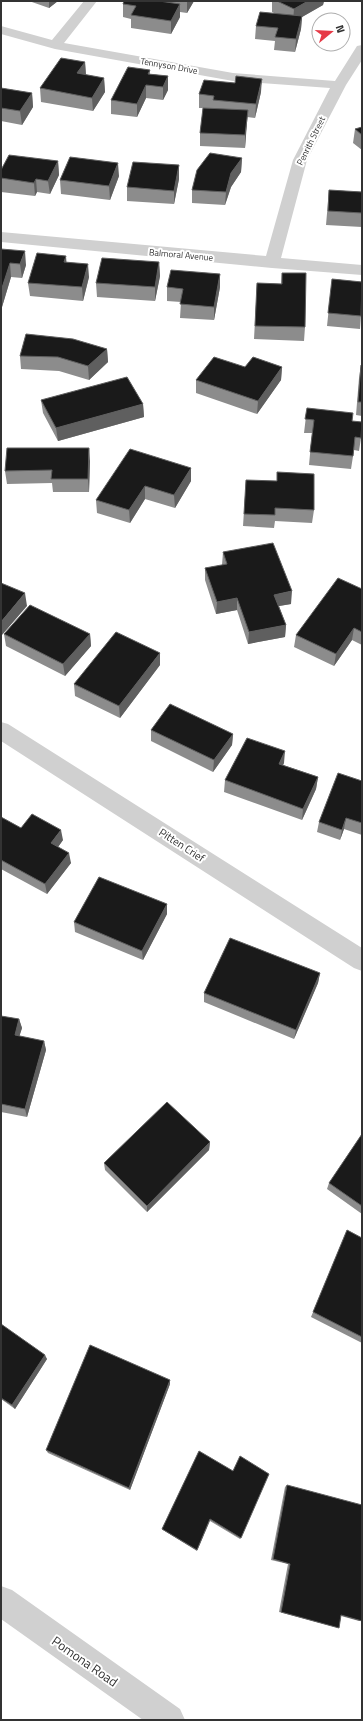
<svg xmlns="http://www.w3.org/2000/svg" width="363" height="1721" viewBox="0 0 363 1721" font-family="'Titillium Web',sans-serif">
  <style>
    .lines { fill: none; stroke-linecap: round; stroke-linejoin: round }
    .minor { fill: #d0d0d0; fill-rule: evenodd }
    .wall { fill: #8c8c8c }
    .shaded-wall { fill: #5f5f5f }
    .building { fill: #1a1a1a; stroke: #5f5f5f }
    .labels { text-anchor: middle; stroke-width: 4; stroke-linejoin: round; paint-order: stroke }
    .far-street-label { font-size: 9px; fill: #333; stroke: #fff }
    .street-label { font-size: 11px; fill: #333; stroke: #fff }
    .near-street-label { font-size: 13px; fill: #333; stroke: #fff }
  </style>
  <rect width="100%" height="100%" fill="#fff"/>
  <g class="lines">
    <path class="minor" d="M84,1H97L64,43L233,73L335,81L357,46L362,45V60L346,85L307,160L281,258L362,265V275L272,268L1,242V232L266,256L293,160L330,88L233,81L55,49L1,34V26L52,40Z
      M1,722L8,724L362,948V971L354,968L1,741Z
      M1,1586L12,1590L180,1709L185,1720H143L1,1619Z"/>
  </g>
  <path class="wall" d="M29,1H58L49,8Z
    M124,1H194L187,13L180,12V17L171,34L131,28V19L123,17V4Z
    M272,1H324L323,5L302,17L301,29L295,52L274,50L275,41L255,39L256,26L274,13L272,12Z
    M85,62L86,75L104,78L105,92L93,111L41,102L40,88Z
    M150,70V74L168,76V90L163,100L146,98L137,117L111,114V100Z
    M1,88L32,93L33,107L22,125L1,121Z
    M261,92L255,118L247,117L245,148L200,146V133L203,108H199V94Z
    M362,127V150L353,143L355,129Z
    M242,158L241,172L231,187L225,205L192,203V190Z
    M58,161L59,175L50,194L37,192L35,196L1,192V170Z
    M179,165V179L174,204L127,201V187Z
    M119,176L110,200L61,194L60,180Z
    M329,190L362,192V227L326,225Z
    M1,249L26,265L22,278L11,277L2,307L1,306Z
    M66,256V262L89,277L83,301L30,296L28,283Z
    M159,262L160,276L155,301L97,297L96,283Z
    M282,273L305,327L304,341L254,339L257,283L281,284Z
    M220,274V287L214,320L180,318L181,302L167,301V287Z
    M332,279L362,282V315H361L360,329L327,326Z
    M107,349L108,362L89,380L59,371L21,369L20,356Z
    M361,365H362V416L356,415L359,378Z
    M245,367H282L281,380L257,414L196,393V380Z
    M41,400L143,404L144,417L58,441L43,413Z
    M307,408L352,421L361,438L359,451L354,450L351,469L309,465L312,433H304Z
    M90,461L89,492H53L52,483L7,484L5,471Z
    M191,468V481L175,508L145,499L130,523L97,513L96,500Z
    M246,480L314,510L312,523L275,521L274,528L243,526Z
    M223,552L291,604L279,606L286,625L285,637L248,644L237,610L216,614L205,580V568L222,565Z
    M362,589V645L352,640L334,666L294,647L296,635Z
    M4,634H90L91,646L65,676L6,646Z
    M160,665L120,718L75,696L74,684Z
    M151,730L233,734L232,745L213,772L151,741Z
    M284,763L283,765L318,777L316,789L302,820L224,792L225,780Z
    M362,781V835L344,829L340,840L317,832L319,822Z
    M1,817L21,828L63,840L58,847L71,863L47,894L1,869Z
    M167,904V914L143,960L75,932L74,922Z
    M320,973L318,983L294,1039L204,1002V993Z
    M1,1016L19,1019L22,1028L19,1036L44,1041L46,1050L27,1117L1,1112Z
    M362,1134V1214L327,1189L329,1183Z
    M210,1142L209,1150L147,1212L105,1170L104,1163Z
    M347,1230L362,1238V1343L311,1317Z
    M1,1324L47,1359L15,1409L1,1399Z
    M170,1384L130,1490L48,1453L46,1450Z
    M199,1451L241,1538L240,1539L210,1521L197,1551L163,1530L162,1529Z
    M287,1485L362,1621H359L341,1616L339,1628L279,1612L288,1564L271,1560L285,1487Z"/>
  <path class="shaded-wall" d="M49,1H58L49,8Z
    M187,1H194L187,13Z
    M308,1H324L323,5L302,17L301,29L295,52L296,39L293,22L294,9Z
    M180,4V17L171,34V21Z
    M85,62L86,76L77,73Z
    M168,76V90L163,100V87Z
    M104,78L105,92L93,111L92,98Z
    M262,79L261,92L255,118L256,104Z
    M146,85V98L137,117V104Z
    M32,93L33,107L22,125L20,111Z
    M248,110L247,123L245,148V135Z
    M242,158L241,172L231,187L225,205L226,192L231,173Z
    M58,161L59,175L50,194L48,181Z
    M118,163L119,176L110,200L109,186Z
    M179,165V179L174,204V191Z
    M36,179L37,192L35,196L34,183Z
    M25,251L26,265L22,278L20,264Z
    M66,256L67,269L64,262Z
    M159,262L160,276L155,301V287Z
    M10,263L11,277L2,307L1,298V291Z
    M88,264L89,277L83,301L82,287Z
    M220,274V287L214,320V307Z
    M107,349L108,362L89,380L88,366Z
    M282,367L281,380L257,414L258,401Z
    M143,404L144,417L58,441L56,428Z
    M89,448L90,461L89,492L88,479Z
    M191,468V481L175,508L174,495Z
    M145,486V499L130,523L129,510Z
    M292,591L291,604L273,607L274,595Z
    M25,593L27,606L2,635L1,629V622Z
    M237,598V610L216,614L217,602Z
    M286,625L285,637L248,644L249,632Z
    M354,628L352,640L334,666L336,654Z
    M90,634L91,646L65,676L63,664Z
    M160,653V665L120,718L119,706Z
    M233,734L232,745L213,772L214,760Z
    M285,751L284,763L278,775L279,764Z
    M318,777L316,789L302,820L303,809Z
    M346,818L344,829L340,840L342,830Z
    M61,830L63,840L53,854L51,843Z
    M69,853L71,863L47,894L45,884Z
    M167,904V914L143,960L142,951Z
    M320,973L318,983L294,1039L296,1030Z
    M19,1019L22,1028L17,1044L15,1035Z
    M44,1041L46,1050L27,1117L25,1109Z
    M210,1142L209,1150L147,1212V1206Z
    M45,1355L47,1359L15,1409L12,1405Z
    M170,1380V1384L130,1490L129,1488Z"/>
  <path class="building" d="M124,1H159L180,4L171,21L131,15L136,6L123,4Z
    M277,1H308L294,9Z
    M260,12L302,16L296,39L275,37L278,28L256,26Z
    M61,58L85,62L77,73L104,78L92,98L40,88Z
    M128,67L150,70L148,74L168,76L163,87L146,85L137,104L111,100Z
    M236,76L262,79L256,104L213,100L214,96L199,94L204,80L235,83Z
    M1,88L32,93L20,111L1,108Z
    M203,108L248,110L245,135L200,133Z
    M362,127V135L355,129Z
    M210,153L242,158L231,173L226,192L192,190L197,170Z
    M9,155L58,161L48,181L36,179L34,183L1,178V170Z
    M70,157L118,163L109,186L60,180Z
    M133,162L179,165L174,191L127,187Z
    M329,190L362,192V213L328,211Z
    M1,249L25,251L20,264L10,263L1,291Z
    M37,253L66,256L64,262L88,264L82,287L28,283Z
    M102,258L159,262L155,287L96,283Z
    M171,270L220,274L214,307L180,304L183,289L167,287Z
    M282,273H306L305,327L255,326L257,283L282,284Z
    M332,279L362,282L361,316L328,313Z
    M26,334L73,339L107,349L88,366L58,357L20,356Z
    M214,357L245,367L253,357L282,367L258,401L196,380Z
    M361,365H362V402H358Z
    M127,377L143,404L56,428L41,400Z
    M307,408L353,413L352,421L362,422L361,438L355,437L353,456L310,452L314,420L305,419Z
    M7,448H89L88,479H51L52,470L5,471Z
    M130,449L191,468L174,495L145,486L129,510L96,500Z
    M277,472L314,474V510L275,508V515L244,514L246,480L277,481Z
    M273,543L292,591L274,595L286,625L249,632L237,598L217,602L205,568L227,564L223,552Z
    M338,578L362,589V632L354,628L336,654L296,635Z
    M1,583L25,593L1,622Z
    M30,605L90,634L63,664L4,634Z
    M116,632L160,653L119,706L74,684Z
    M170,704L233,734L214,760L151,730Z
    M247,738L285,751L279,764L318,777L303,809L225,780Z
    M338,773L362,781V823L346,818L342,830L319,822Z
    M32,814L61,830L51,843L69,853L45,884L1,860V817L21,828Z
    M99,877L167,904L142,951L74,922Z
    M230,938L320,973L296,1030L204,993Z
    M1,1016L19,1019L15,1035L44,1041L25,1109L1,1104Z
    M167,1102L210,1142L147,1206L104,1163Z
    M362,1134V1206L329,1183Z
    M347,1230L362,1238V1337L313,1312Z
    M1,1324L45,1355L12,1405L1,1398Z
    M90,1345L170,1380L129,1488L46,1450Z
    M199,1451L233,1471L240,1456L269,1474L241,1538L210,1519L197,1550L162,1529Z
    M287,1485L362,1505V1621L341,1615L339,1628L281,1612L290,1564L273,1559Z"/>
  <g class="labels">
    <g class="far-street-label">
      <text transform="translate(169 66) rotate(10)" y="3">Tennyson Drive</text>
      <text transform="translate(311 141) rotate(-64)" y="3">Penrith Street</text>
      <text transform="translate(181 255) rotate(5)" y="3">Balmoral Avenue</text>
    </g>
    <g class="street-label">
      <text transform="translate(182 845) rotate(33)" y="4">Pitten Crief</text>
    </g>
    <g class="near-street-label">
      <text transform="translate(85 1661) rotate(35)" y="5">Pomona Road</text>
    </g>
  </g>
  <rect width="363" height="1721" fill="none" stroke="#333333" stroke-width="4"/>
  <g transform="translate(331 32) rotate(72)"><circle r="19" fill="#ffffff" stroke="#adadad"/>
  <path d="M0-3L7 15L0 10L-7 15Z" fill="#e63946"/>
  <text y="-6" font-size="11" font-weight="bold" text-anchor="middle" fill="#333333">N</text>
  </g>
</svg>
